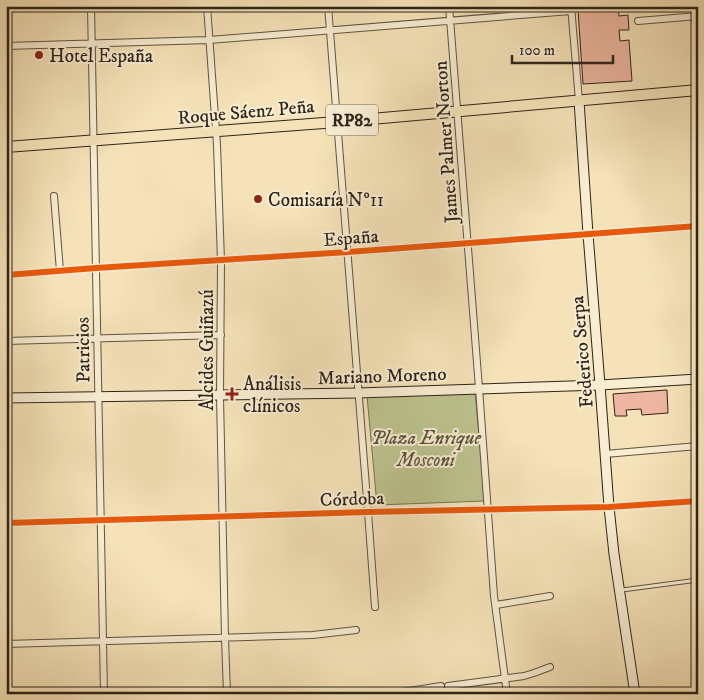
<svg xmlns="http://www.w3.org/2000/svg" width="704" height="700" viewBox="0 0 704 700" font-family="'IM FELL DW Pica',serif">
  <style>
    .green { fill: #bcc38f; stroke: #747454 }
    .building { fill: #eeb6a0; stroke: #2d241a }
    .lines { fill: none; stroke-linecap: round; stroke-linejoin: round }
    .lane-casing { stroke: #5f5442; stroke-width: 5 }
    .street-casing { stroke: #5f5442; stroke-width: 8 }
    .secondary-casing { stroke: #2d241a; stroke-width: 11 }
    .primary-casing { stroke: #2d241a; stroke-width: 12 }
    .lane { stroke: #f8ecd1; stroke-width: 3 }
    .street { stroke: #f8ecd1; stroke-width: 6 }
    .secondary { stroke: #f8ecd1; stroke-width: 9 }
    .primary { stroke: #f5e2b8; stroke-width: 10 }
    .cycleway-casing { stroke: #f8ecd1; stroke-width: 9 }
    .cycleway { stroke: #e8590c; stroke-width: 6 }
    .poi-dot { fill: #8f2418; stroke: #f8ecd1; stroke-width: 2 }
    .labels { text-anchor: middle; stroke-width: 4; stroke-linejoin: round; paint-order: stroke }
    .shield { fill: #f8ecd1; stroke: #6a6051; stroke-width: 1 }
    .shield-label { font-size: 18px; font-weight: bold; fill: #2d241a }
    .poi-label { font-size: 19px; fill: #2d241a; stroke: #f8ecd1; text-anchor: start }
    .street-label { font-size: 19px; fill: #2d241a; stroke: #f8ecd1 }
    .park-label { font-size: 19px; font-style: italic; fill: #58543d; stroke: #f8ecd1 }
  </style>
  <rect width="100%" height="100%" fill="#f5e2b8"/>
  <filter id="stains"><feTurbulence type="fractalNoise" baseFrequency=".004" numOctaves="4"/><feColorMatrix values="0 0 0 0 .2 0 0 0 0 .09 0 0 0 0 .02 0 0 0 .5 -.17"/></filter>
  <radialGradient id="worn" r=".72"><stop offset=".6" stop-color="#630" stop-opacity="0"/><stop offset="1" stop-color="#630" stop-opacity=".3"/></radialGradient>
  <path class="green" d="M475,392L485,501L377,505L367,396Z"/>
  <path class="building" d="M597,6H618L619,16L628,15L629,30H619L620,41L629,40L632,81L583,84L578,10L597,8Z
    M667,390L668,413L642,415L641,409L626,410L627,416H615L613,394Z"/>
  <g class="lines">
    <g class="lane-casing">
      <path id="lane" d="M622,590L698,580"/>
    </g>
    <g class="street-casing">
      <path id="street" d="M91,6L104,694
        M207,6L217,145L221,261L220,396L225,638L227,694
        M328,6L368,512L375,607
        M449,6L479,388L494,596L507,694
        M571,6L579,101
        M694,6L698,48
        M638,21L698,16
        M6,46L209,40L571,11
        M54,196L60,271
        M6,275L96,268L348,252L698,226
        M6,341L221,335
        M605,454L698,446
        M6,523L368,512L609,507L698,501
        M496,605L550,596
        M6,644L313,635L356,630
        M448,686L524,676L534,673L550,667
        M390,694L441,686"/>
    </g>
    <g class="secondary-casing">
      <path id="secondary" d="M579,101L588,234L600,385L609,507L614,554L635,694
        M6,398L358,393L600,385L698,379"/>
    </g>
    <g class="primary-casing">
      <path id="primary" d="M6,147L337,122L698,90"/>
    </g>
    <use href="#lane" class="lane"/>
    <use href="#street" class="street"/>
    <use href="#secondary" class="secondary"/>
    <use href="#primary" class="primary"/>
    <g class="cycleway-casing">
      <path id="cycleway" d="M6,275L96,268L348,252L698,226
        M6,523L368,512L609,507L698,501"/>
    </g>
    <use href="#cycleway" class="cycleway"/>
  </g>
  <g class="poi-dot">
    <circle cx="39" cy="55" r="5"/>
    <circle cx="258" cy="199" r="5"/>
    <path d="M229.5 386.5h5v5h5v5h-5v5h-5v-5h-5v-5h5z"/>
  </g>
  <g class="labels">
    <rect class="shield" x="326" y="104.5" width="52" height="31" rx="4"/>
    <g class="shield-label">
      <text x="352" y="126">RP82</text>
    </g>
    <g class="poi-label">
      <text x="49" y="62">Hotel España</text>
      <text x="268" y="206">Comisaría Nº11</text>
      <text x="243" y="390">Análisis<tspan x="243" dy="22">clínicos</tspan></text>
    </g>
    <g class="street-label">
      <text transform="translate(246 111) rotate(-5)" y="7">Roque Sáenz Peña</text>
      <text transform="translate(445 142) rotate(-94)" y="7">James Palmer Norton</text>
      <text transform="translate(351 237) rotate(-4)" y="7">España</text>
      <text transform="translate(82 350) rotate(-91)" y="7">Patricios</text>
      <text transform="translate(206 350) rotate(-90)" y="7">Alcides Guiñazú</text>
      <text transform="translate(581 352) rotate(-95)" y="7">Federico Serpa</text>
      <text transform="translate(382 375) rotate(-2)" y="7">Mariano Moreno</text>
      <text transform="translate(352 498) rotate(-2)" y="7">Córdoba</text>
    </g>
    <g class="park-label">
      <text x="426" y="444">Plaza Enrique<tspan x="426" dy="22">Mosconi</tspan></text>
    </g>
  </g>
  <rect width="704" height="700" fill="none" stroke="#f5e2b8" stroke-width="25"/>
  <rect x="8" y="8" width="689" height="685" fill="none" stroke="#2d241a" stroke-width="2.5"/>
  <rect x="12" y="12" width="679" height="675" fill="none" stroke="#2d241a"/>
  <path d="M512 55v8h101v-8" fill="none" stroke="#2d241a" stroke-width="2.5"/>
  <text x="519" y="55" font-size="15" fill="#2d241a" stroke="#f8ecd1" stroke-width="4" paint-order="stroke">100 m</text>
  <rect width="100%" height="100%" filter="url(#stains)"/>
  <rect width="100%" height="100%" fill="url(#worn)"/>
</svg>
